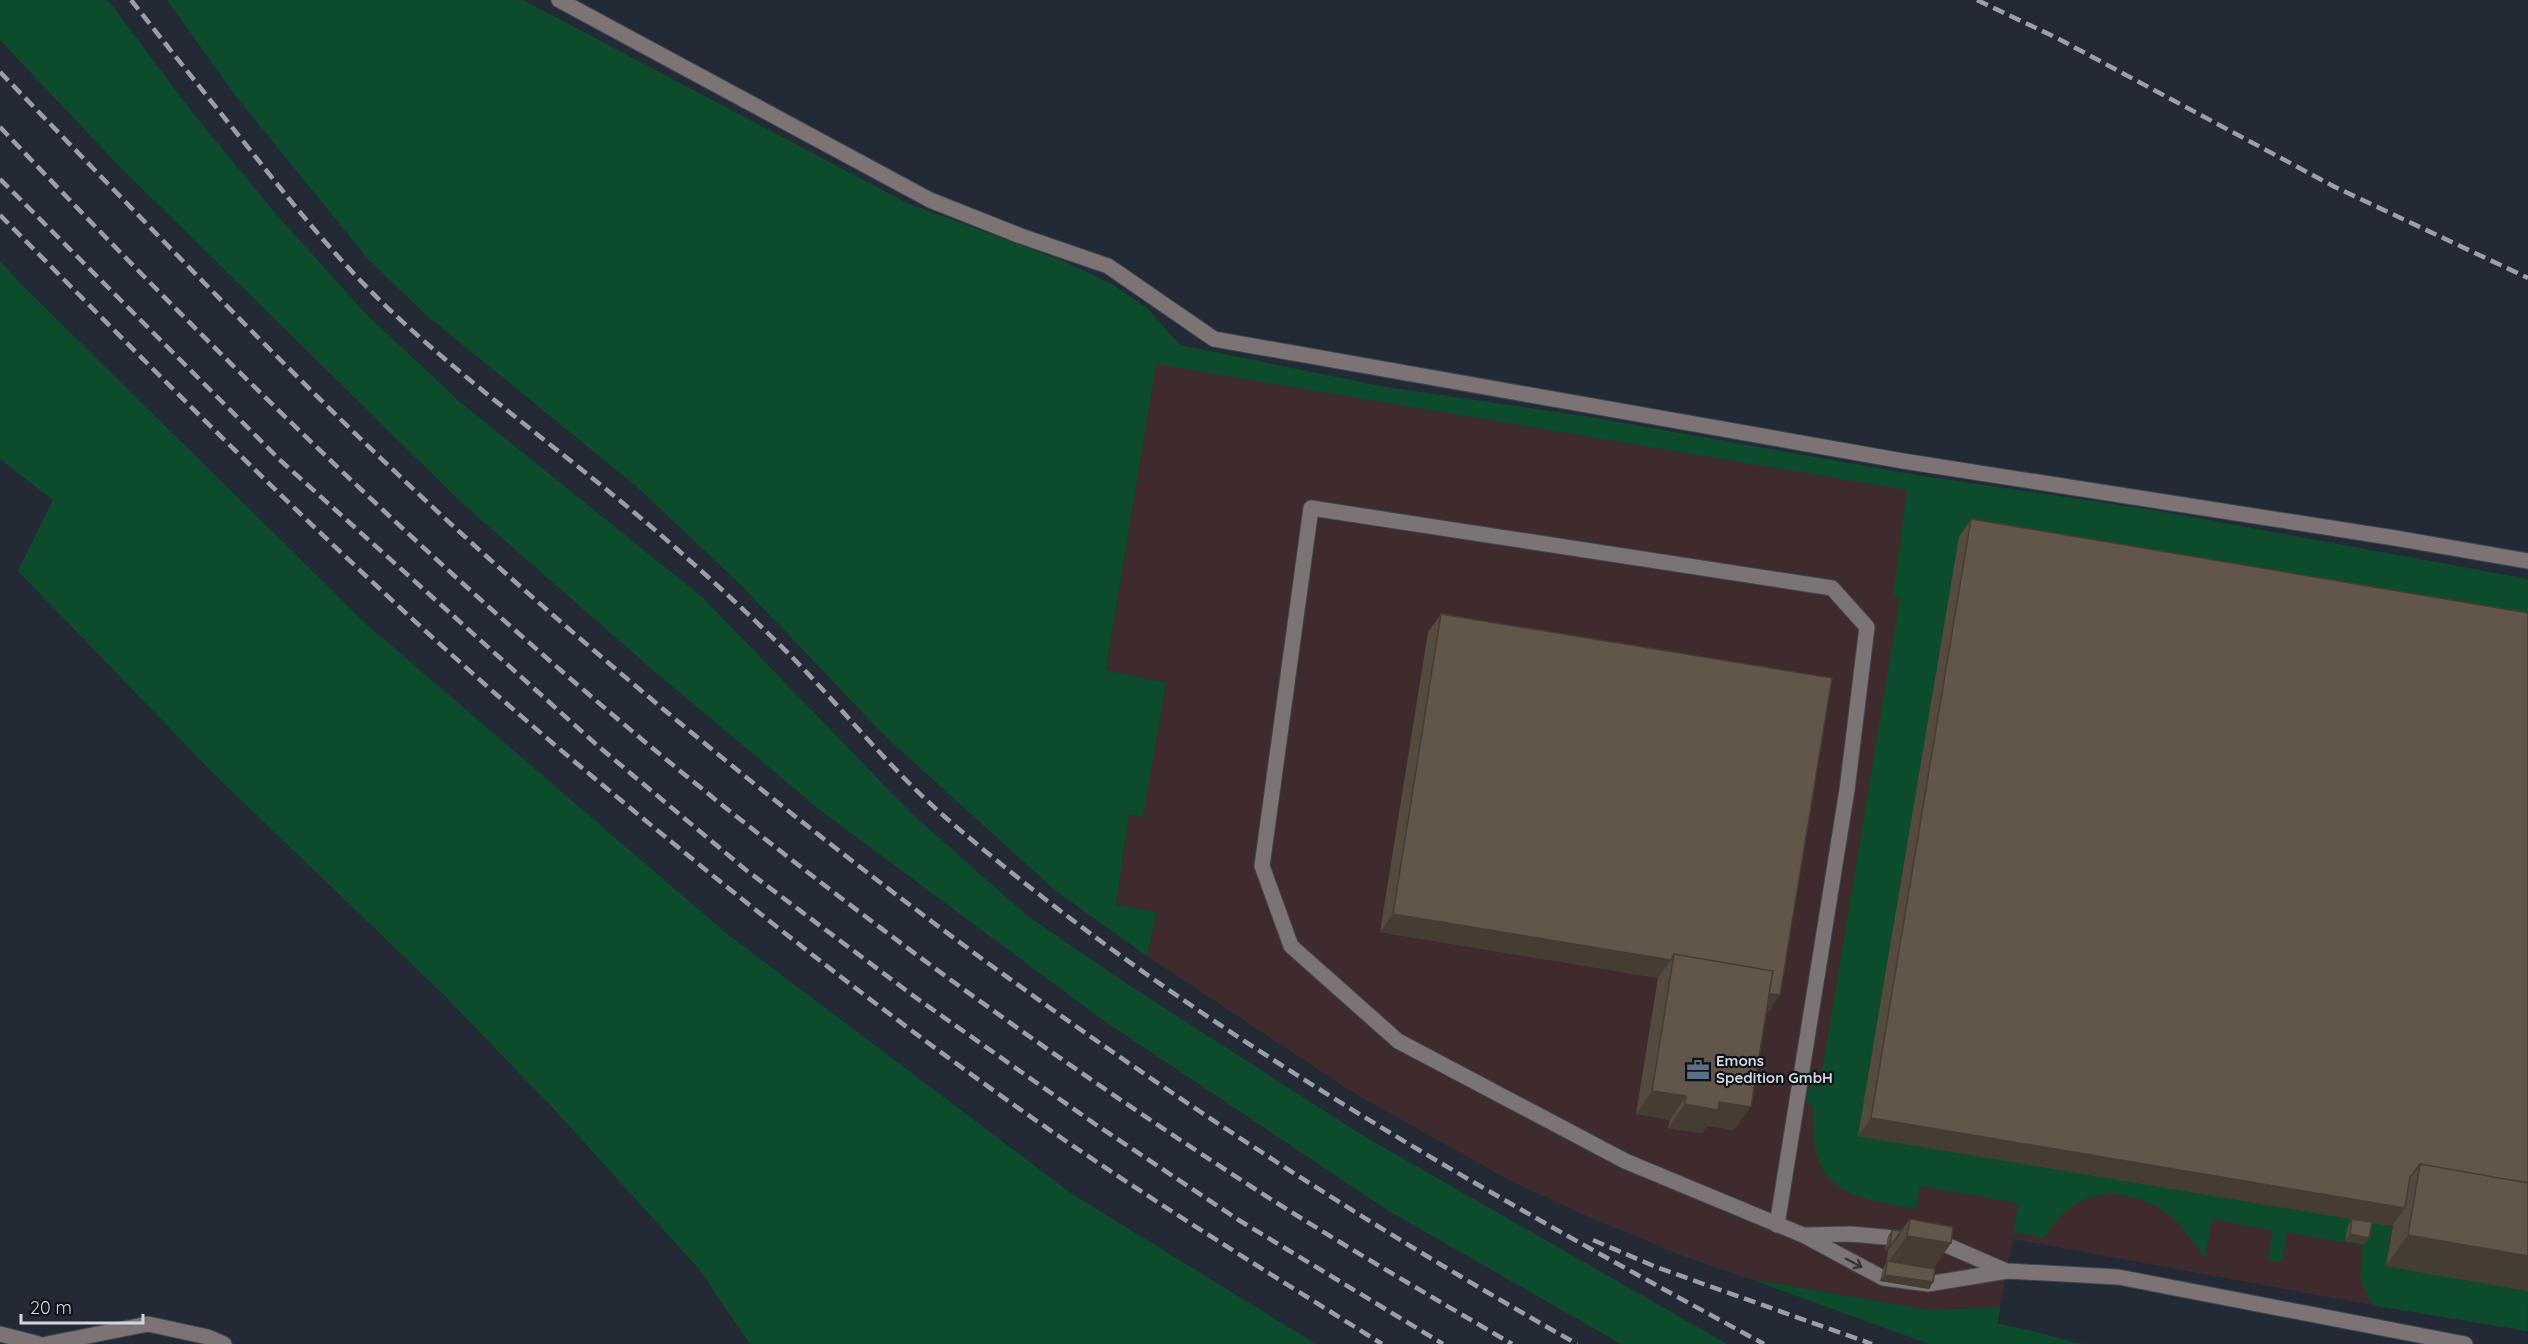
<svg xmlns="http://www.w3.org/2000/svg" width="2528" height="1344" viewBox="0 0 2528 1344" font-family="Quicksand,sans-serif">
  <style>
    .commercial { fill: #3f2b2d }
    .green { fill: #0d4b2d }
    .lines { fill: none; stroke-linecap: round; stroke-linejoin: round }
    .minor-casing { stroke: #3f4651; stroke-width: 17 }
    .minor { stroke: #7c7474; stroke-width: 15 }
    .rail { stroke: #9a9fa8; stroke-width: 4.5; stroke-dasharray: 12 6; stroke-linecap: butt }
    .wall { fill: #544a40 }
    .shaded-wall { fill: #453c34 }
    .building { fill: #62564b; stroke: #453c34; stroke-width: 1.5 }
    .oneway { stroke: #363538 }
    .labels { text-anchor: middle; stroke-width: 4.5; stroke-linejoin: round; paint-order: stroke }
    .poi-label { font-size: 15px; font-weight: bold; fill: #d2d6de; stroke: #101318; text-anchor: start }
  </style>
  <rect width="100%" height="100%" fill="#232a36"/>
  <path class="commercial" d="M1156,363L2528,590V1331L2372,1305L2013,1239L2000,1307L1929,1310L1750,1279L1688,1258L1580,1213L1507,1179L1352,1092L1147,956L1157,913L1116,906L1129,814L1142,817L1166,683L1106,670Z"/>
  <path class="green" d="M0,0H108L192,112L275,213L366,314L461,403L702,597L912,814L1025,914L1127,984L1362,1135L1727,1344H1621L1389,1211L1100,1018L820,810L654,671L461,502L119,166L0,40Z
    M167,0H523L907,203L1063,261L1112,284L1147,308L1180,345L1380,386L1590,417L1917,475L2159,511L2528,579V633L1859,1136L2392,1226L2386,1266L2528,1291L2527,1331L2372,1305L2360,1278L2363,1246L2287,1232L2282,1262L2268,1260L2273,1231L2212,1219L2205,1258C2195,1246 2187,1232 2176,1221C2167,1211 2154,1205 2141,1200C2098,1184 2067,1201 2044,1238L2014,1232L2018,1203L1920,1186L1916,1209C1844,1196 1809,1191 1813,1106L1806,1104L1810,1083L1820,1084L1900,598L1893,596L1907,490L1156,364L1106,670L1166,683L1143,817L1129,814L1116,905L1157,912L1147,956L1056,891L887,738L740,584L636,486L425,314L369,260L235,95Z
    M0,261L19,282L365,623L726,933L1072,1194L1316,1344H750L699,1269L551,1106L444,995L214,774L18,571L53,500L0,459Z
    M1750,1279L1929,1310L2000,1307L1998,1324C2028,1328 2054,1338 2084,1344H1929Z"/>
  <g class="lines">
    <g class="minor-casing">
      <path id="minor" d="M559,0L930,200L1021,236L1108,266L1214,339L1903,461L2395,538L2528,561
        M1777,1225L1847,790L1867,627L1832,588L1311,508L1262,866L1291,946L1398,1041L1625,1161L1803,1235L1883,1278L1928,1284L2007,1271L2118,1277L2465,1344
        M1806,1235L1851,1234L1907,1239
        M1931,1242L1944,1244L2006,1271
        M0,1334L39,1344
        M47,1344L148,1324L208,1337L224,1344"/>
    </g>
    <use href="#minor" class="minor"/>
    <path class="rail" d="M131,0C171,51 211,101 251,151C295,207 340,263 392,312C486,400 593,473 688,559C723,590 757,622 790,655C842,708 889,768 945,817C1187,1027 1484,1192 1764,1344
      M1977,0L2057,38L2335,187L2528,278
      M0,72C159,236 315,402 485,555C820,855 1186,1123 1577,1344
      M0,127C242,383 496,629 774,846C928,967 1088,1081 1252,1187C1337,1242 1425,1293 1512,1344
      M0,179L281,461L598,746L746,870L915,997L1095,1124L1237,1219L1443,1344
      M0,215C190,407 379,599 587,772C745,904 908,1034 1079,1150C1178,1217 1280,1280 1382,1344
      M1593,1240L1656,1267L1872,1344"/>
  </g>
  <path class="wall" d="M1971,519L2528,613V1291L2386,1266L2393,1226L2372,1223L2369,1238L2365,1244L2345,1241L2348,1226L2352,1219L1858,1136L1959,537Z
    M1441,614L1768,1013H1766L1734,1130L1707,1126L1702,1133L1668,1128L1670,1120L1636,1114L1658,978L1380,932L1428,632Z
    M1910,1219L1951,1243L1933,1268V1282L1929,1289L1880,1281L1883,1268L1886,1263L1888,1251L1885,1250L1888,1236L1892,1230L1901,1231Z"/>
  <path class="shaded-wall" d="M1393,914L1671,960L1658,978L1380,932Z
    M1766,993L1780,995L1768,1013L1754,1011Z
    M1652,1091L1686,1096L1670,1120L1636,1114Z
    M1719,1102L1751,1107L1734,1130L1707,1126L1702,1133L1668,1128L1685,1104Z
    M1871,1118L2405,1208L2392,1226L1858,1136Z
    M2350,1234L2369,1238L2365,1244L2345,1241Z
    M2408,1235L2528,1256V1291L2386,1266Z
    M1907,1236L1951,1243L1929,1275L1886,1265Z
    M1890,1244H1892L1888,1251L1885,1250Z
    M1885,1275L1933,1282L1929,1289L1880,1281Z"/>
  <path class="building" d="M1971,519L2528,613V1183L2420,1164L2410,1177L2405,1208L1871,1118Z
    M1441,614L1832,678L1780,995L1769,994L1773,971L1674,954L1671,960L1393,914Z
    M1674,954L1773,971L1751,1107L1719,1102L1718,1110L1685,1104L1686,1096L1652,1091Z
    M2420,1164L2528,1183V1256L2408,1235Z
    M1910,1219L1953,1227L1951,1243L1907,1236Z
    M2352,1219L2372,1222L2369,1238L2350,1234Z
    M1892,1230L1901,1231L1892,1244H1890Z
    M1887,1261L1935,1269L1933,1282L1885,1275Z"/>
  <defs><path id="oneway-shaft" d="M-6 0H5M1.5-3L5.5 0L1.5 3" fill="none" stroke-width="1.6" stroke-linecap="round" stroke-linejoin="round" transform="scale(1.5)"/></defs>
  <use class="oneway" href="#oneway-shaft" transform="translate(1854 1263) rotate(28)"/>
  <defs>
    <g id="office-bare" transform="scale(1.8)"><path d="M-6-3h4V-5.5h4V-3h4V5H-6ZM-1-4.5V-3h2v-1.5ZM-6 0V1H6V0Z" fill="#5c6f8a" stroke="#101318" stroke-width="2.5" paint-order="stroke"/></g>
  </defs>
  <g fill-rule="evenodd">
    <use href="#office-bare" x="1698" y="1070"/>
  </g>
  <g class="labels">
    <g class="poi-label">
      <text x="1716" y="1066">Emons<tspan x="1716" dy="17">Spedition GmbH</tspan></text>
    </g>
  </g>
  <path d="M21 1314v9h122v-9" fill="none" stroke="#d2d6de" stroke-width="3"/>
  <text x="30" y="1314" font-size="18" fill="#d2d6de" stroke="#101318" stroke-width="4.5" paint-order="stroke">20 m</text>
</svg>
